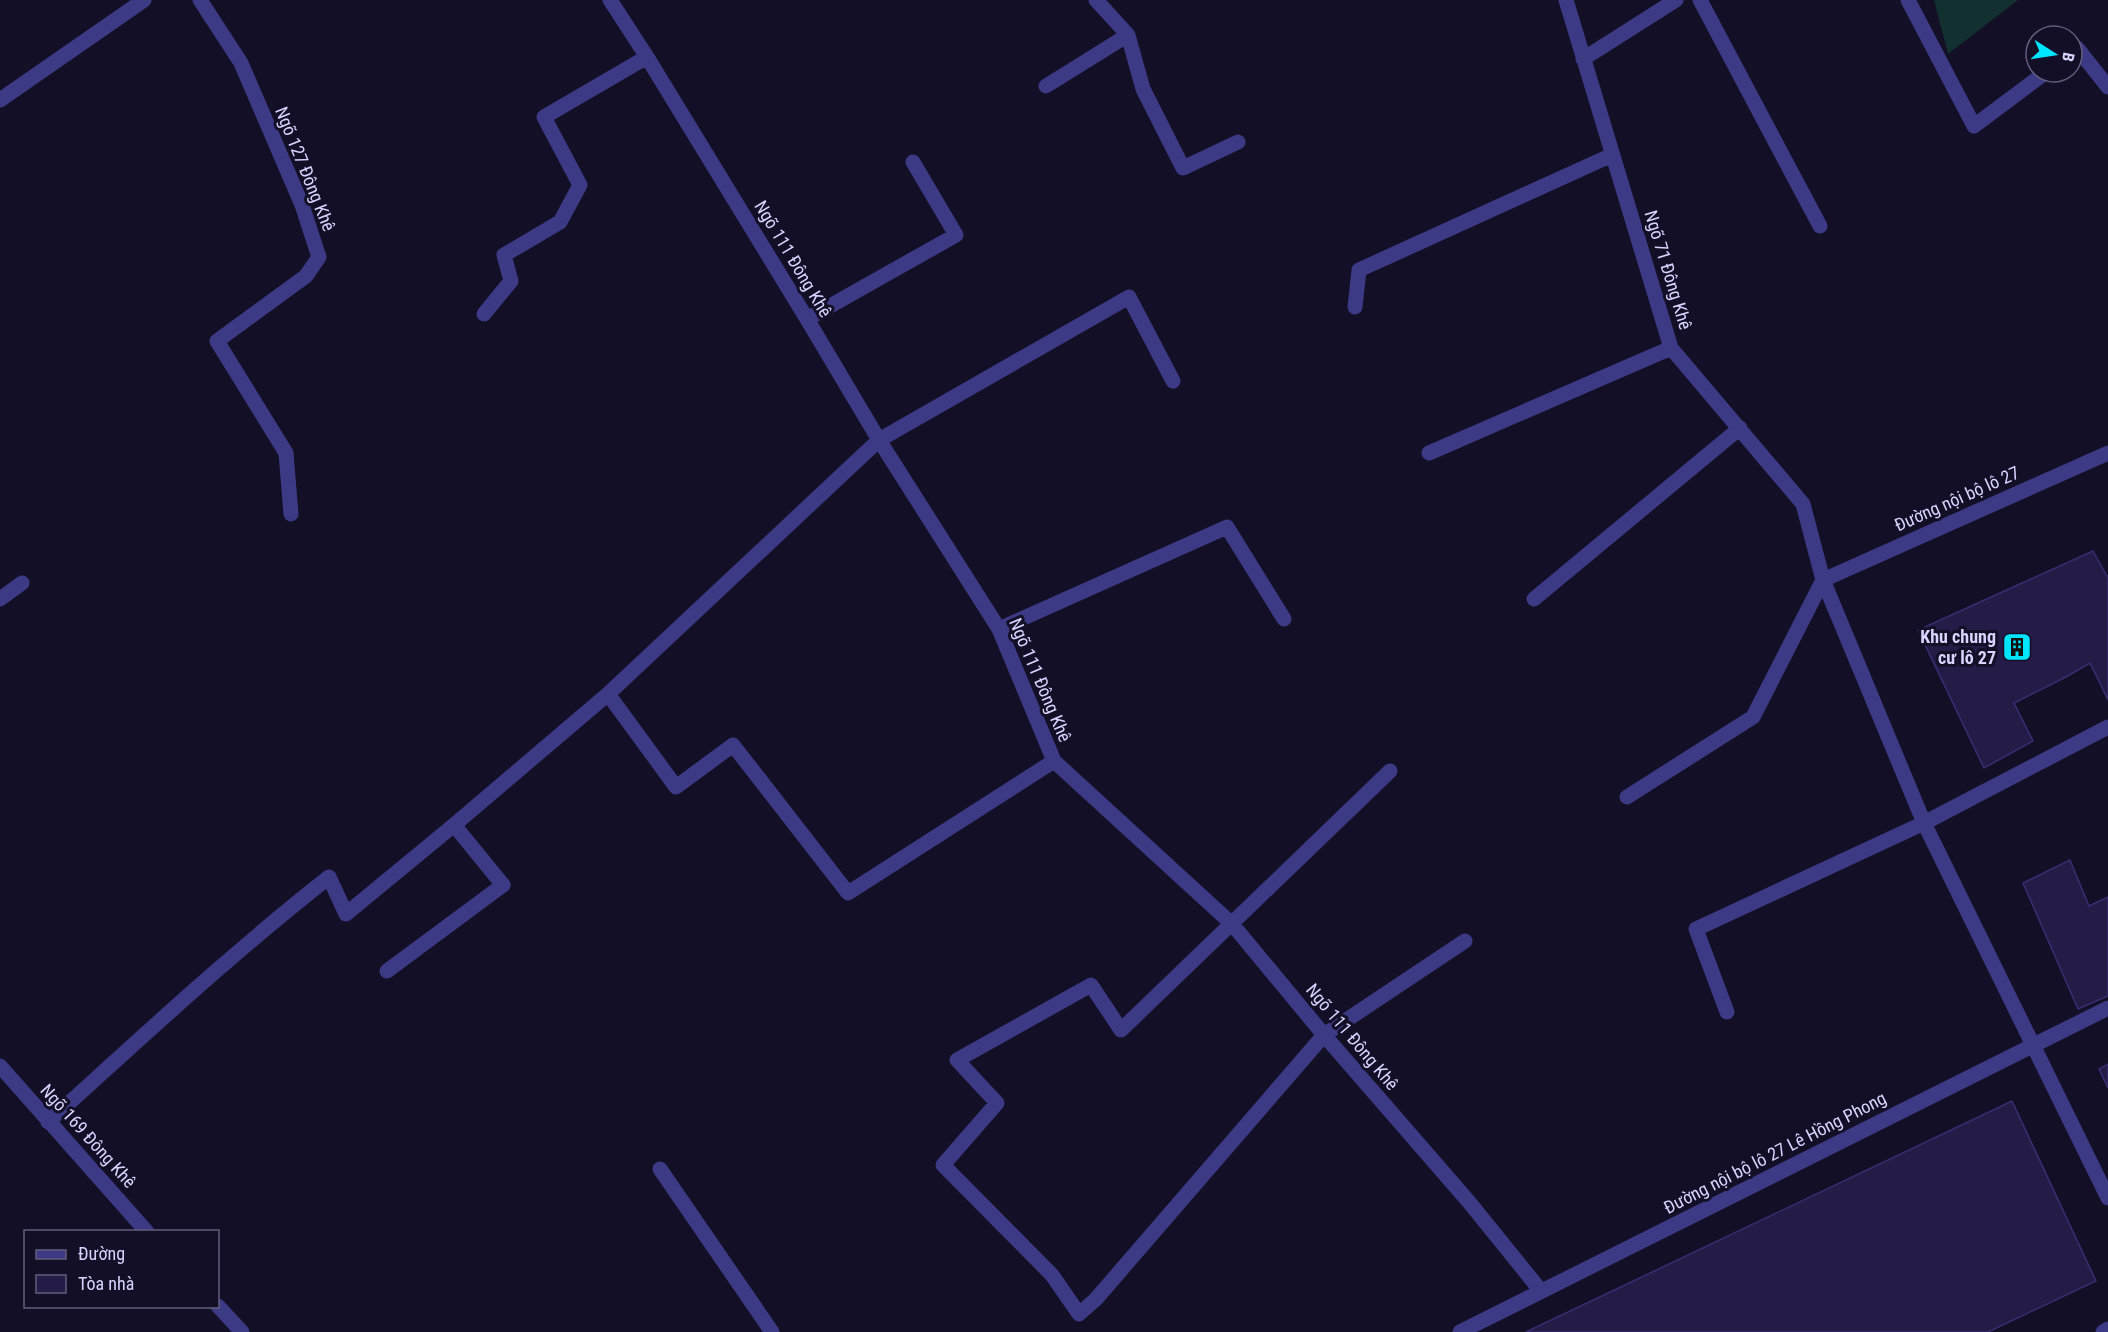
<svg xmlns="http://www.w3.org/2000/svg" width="2108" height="1332" viewBox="0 0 2108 1332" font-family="'Roboto Condensed',sans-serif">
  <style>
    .green { fill: #12302f }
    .building { fill: #241b47; stroke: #3b2d73; stroke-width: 1.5 }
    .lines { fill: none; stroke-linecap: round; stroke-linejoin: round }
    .service { stroke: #3d3a85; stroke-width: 15 }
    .minor { stroke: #3d3a85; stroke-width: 15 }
    .labels { text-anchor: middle; stroke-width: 6; stroke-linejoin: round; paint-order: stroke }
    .street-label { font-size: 18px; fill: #d9d4ff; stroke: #130f26 }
    .poi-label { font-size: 18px; font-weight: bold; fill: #d9d4ff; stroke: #130f26; text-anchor: end }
  </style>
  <rect width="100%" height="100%" fill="#130f26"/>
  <path class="green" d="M1934,0H2018L1948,54Z"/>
  <path class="building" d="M2093,551L2108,578V700L2090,663L2066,677L2014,703L2033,741L1984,768L1918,630Z
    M2070,860L2089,906L2108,897V996L2078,1009L2023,883Z
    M2108,1064V1088L2099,1069Z
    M2012,1101L2096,1281L1988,1332H1526Z"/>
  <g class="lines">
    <path class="service" d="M200,0L241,63L302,205L319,257L306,276L217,341L286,453L291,514
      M610,0L647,57L807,319L879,440L999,629L1054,761L1232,924L1324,1035L1469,1202L1541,1291
      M1096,0L1128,35L1143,89L1183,168L1238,142
      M1566,0L1671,348L1803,504L1823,580L1924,823L2108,1198
      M1700,0L1820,226
      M1908,0L1974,126L2046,72
      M2072,52L2077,48L2108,87
      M1583,59L1676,0
      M1046,86L1128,35
      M1355,307L1359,270L1612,155
      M484,314L511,281L504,255L560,222L580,185L544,117L647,57
      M807,319L956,235L913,162
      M1429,453L1671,348
      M0,599L22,583
      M1534,599L1740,428
      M999,629L1227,527L1284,619
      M608,694L676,787L733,745L848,893L1054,761
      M1390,771L1121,1030L1091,985L957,1060L997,1103L943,1165L1052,1275L1079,1314L1096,1299L1324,1035L1465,941
      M1627,797L1753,717L1823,580
      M387,971L503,885
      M1727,1012L1696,929L1924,823L2108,727
      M48,1122C140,1039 231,954 329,877L346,914L454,825L608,694L879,440L1129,297L1173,381
      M1460,1332L2108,1008"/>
    <path class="minor" d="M0,100L144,0
      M1823,580L2108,453
      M454,825L503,885
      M0,1066L147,1232
      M660,1169L772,1332
      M218,1306L242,1332
      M2103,1332L2108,1329"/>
  </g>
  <defs>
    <g id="building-square" transform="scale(1.5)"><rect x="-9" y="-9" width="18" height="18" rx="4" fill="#00e5ff" stroke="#130f26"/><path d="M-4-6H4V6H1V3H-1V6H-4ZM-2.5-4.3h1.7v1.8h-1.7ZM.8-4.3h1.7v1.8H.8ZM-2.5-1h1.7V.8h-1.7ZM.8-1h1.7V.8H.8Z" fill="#111"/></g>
  </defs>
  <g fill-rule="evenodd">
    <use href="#building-square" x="2017" y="647"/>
  </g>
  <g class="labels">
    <g class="street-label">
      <text transform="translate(305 169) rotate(68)" y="6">Ngõ 127 Đông Khê</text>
      <text transform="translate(793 259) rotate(59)" y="6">Ngõ 111 Đông Khê</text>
      <text transform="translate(1668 270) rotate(73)" y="6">Ngõ 71 Đông Khê</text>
      <text transform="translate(1957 499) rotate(-24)" y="6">Đường nội bộ lô 27</text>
      <text transform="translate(1040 680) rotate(67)" y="6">Ngõ 111 Đông Khê</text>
      <text transform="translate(1352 1037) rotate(50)" y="6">Ngõ 111 Đông Khê</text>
      <text transform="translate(88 1136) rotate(48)" y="6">Ngõ 169 Đông Khê</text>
      <text transform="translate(1775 1153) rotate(-27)" y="6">Đường nội bộ lô 27 Lê Hồng Phong</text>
    </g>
    <g class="poi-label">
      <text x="1996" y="643">Khu chung<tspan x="1996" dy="21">cư lô 27</tspan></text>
    </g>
  </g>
  <rect x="24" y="1230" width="195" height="78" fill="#130f26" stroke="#625e7d" stroke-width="1.5"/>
  <rect x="36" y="1250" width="30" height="9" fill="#3d3a85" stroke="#625e7d" stroke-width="1.5"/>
  <text x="78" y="1260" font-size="18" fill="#d9d4ff">Đường</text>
  <rect x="36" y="1275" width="30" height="18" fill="#241b47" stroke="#625e7d" stroke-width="1.5"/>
  <text x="78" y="1290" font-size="18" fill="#d9d4ff">Tòa nhà</text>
  <g transform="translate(2054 54) rotate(102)"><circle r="28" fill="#130f26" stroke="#625e7d" stroke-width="1.5"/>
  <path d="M0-4.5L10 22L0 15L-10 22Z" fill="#00e5ff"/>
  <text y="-9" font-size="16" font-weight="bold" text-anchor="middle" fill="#d9d4ff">B</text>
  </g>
</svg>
